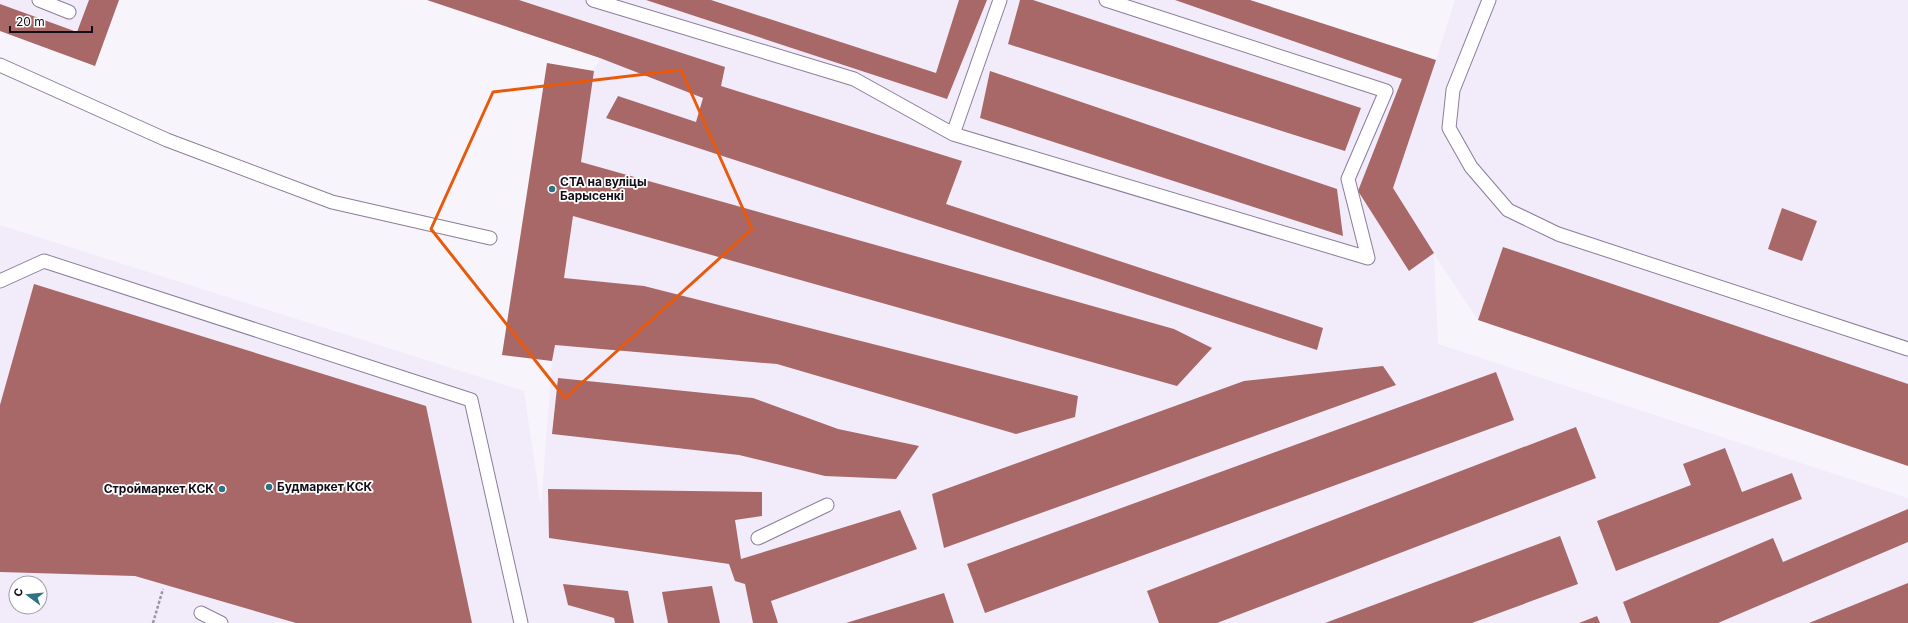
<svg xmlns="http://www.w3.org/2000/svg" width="1908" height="623" viewBox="0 0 1908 623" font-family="Inter,sans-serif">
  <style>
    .built { fill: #f2ebfa; fill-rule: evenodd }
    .building { fill: #a76867 }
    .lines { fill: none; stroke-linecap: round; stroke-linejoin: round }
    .service-casing { stroke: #8a7d99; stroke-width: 15 }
    .path { stroke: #98959c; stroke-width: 2.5; stroke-dasharray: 3 2; stroke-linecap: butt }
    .service { stroke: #fff; stroke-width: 13 }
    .marked { fill: none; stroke: #e8590c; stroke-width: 3; stroke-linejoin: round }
    .poi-dot { fill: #2f7283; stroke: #fff; stroke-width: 1.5 }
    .labels { text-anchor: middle; stroke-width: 3.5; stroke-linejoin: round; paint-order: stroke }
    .poi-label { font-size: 12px; font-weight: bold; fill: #120d17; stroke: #fff; text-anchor: start }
  </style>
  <rect width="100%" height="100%" fill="#f7f5fb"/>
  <path class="built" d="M0,0H119L95,66L0,31Z
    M426,0H1250L1436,60L1455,0H1908V466L1478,320L1434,254L1438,344L1908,498V623H0V225L524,391L541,506L552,361L594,71L600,58ZM16,583H40V607H16Z"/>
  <path class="building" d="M89,0H119L95,66L0,31V4L77,32Z
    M427,0H519L725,67L721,86L962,161L946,204L1323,328L1317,350L606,118L618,96L696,122L703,98L600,58Z
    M646,0H711L936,73L959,0H987L947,99Z
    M1020,0H1033L1361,108L1345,151L1008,44Z
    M1175,0H1250L1436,60L1393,188L1434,253L1409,271L1358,191L1402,79Z
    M547,63L594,71L581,162L1174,329L1212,348L1177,386L573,216L564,278L644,286L1078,396L1075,417L1016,434L777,364L555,345L552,361L502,355Z
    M990,71L1337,189L1343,236L980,118Z
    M1782,208L1817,221L1802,261L1768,249Z
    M1503,247L1908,384V466L1478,320Z
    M34,284L426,406L472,623H296L135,576L0,572V405Z
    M1383,366L1396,385L944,548L932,494L1244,381Z
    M1496,372L1514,420L985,613L967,564Z
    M558,378L753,398L838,429L919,446L896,479L825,476L739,455L552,434Z
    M1576,427L1596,478L1217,623H1159L1147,591Z
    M1725,448L1742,492L1792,473L1802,499L1616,571L1597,521L1691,485L1683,464Z
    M548,489L762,492V516L735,520L741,559L900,510L917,549L771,601L778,623H753L745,584L735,581L729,564L549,538Z
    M1908,509V542L1718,623H1631L1623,602L1773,538L1783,562Z
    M1560,536L1578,584L1472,623H1325Z
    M1908,583V623H1809Z
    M563,584L628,591L634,623H615L614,618L568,605Z
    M712,586L720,623H668L662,592Z
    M944,593L954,623H846Z
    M1597,616L1600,623H1579Z"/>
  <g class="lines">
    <g class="service-casing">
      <path id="service" d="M39,0L69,12
        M593,0L854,79L953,134L1368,258L1348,179L1386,91L1106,0
        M1489,0L1453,90L1449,128L1471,167L1508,210L1558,234L1908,349
        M0,65L167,140L332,202L490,238
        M953,134L1000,0
        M0,281L44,261L471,400L521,623
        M758,538L827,505
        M201,613L221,623"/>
    </g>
    <path class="path" d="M153,623L163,589"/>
    <use href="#service" class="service"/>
  </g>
  <path class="marked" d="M681,70L752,229L565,398L431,229L493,92Z"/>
  <g class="poi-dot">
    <circle cx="552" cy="189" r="4"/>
    <circle cx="269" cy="487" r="4"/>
    <circle cx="222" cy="489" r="4"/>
  </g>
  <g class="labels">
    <g class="poi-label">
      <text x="560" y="186">СТА на вуліцы<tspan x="560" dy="14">Барысенкі</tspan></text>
      <text x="277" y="491">Будмаркет КСК</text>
      <text x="214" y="493" text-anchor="end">Строймаркет КСК</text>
    </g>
  </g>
  <g transform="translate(28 595) rotate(286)"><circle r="19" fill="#ffffff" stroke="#a09ea2"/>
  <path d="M0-3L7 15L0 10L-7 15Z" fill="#2f7283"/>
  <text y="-6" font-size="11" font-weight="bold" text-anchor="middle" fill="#120d17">С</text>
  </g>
  <path d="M10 26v6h82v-6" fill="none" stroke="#120d17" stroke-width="2"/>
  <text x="16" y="26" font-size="12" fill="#120d17" stroke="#ffffff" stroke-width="3" paint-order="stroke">20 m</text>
</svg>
